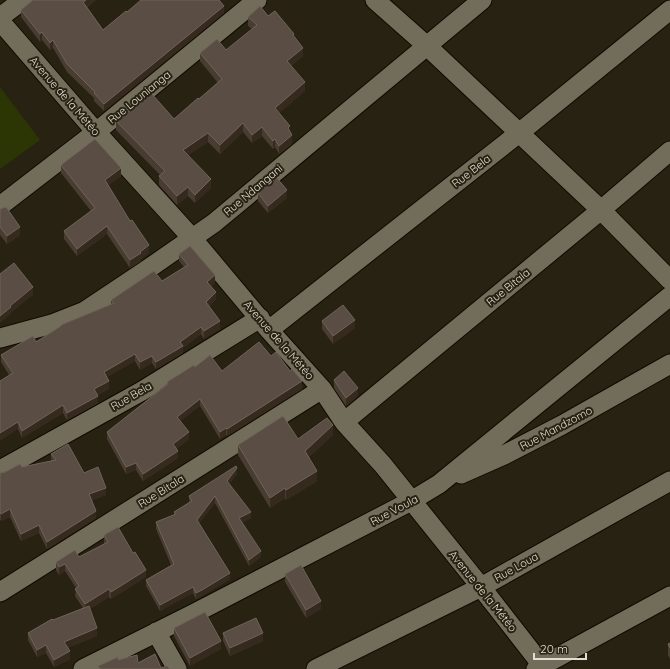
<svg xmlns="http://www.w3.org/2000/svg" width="670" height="669" viewBox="0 0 670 669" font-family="Quicksand,sans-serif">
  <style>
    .green { fill: #2c3504 }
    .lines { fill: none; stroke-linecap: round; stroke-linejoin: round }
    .street-casing { stroke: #100b01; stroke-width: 21 }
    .street { stroke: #726c5b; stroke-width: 19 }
    .wall { fill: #493c31 }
    .shaded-wall { fill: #352a1d }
    .building { fill: #5a4d43; stroke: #6f6459 }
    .labels { text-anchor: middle; stroke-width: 4; stroke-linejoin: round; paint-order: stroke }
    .street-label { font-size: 11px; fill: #e0ddd3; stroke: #272212 }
  </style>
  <rect width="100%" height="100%" fill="#272212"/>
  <path class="green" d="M0,87L40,140L0,169Z"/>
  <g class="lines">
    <g class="street-casing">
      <path id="street" d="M375,0L427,46L601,210L670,280
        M0,17L23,0
        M0,21L96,132L192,238L269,330L322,389L344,422L383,465L481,587L545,669
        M0,206L96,132L257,0
        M269,330L519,133L670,10
        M0,338L52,324L85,311L145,271L214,223L482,0
        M344,422L601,210L670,151
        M0,470L142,391L260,318
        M461,474L504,455L562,425L670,364
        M0,592L322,389
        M156,632L177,669
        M83,669L193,614L411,501L439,484L670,296
        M316,669L481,587L670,481
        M536,669L670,596"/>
    </g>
    <use href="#street" class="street"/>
  </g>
  <path class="wall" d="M33,0H96L87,7L103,30L127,12L224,13L104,111L94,101V98L67,72L53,48L50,50L42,40L40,42L21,17V10Z
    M268,16L294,37L303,56L291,66L305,91L279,113L290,132L292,144L279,154L275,147L273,149L262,136L252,143L243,132L220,154L208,142L188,155L211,188L195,203L188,196L177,205L159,185V176L160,175L116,130V121L174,119L218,83L200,61V53L226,50L252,29L248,26V17Z
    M61,165L121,176L108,185L149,253L141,259V261L130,268L107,234L77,256L64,239V231L91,211L61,173Z
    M258,193L287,198L268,213L258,201Z
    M0,209L20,235L7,244L0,235Z
    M179,254L215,283L211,286L216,299L209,306L220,329L204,339L201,334L183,348V353L156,369L152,363L140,370L135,361L107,377L109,389L98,395V403L67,420L63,413L22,438L18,429L9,375L1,362V355L36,342L61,326V325L111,305V300L162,281L184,267L179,261Z
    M322,321L355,328L333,344L322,329Z
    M271,356L302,389L227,436L226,435L220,439L200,406L180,421L189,439L176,449L178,458L143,481L136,470L126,474L107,439V432L167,384V382L195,367L222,371Z
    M334,380L358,396L346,406L334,388Z
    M333,435L309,457L317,481L286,500L285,498L270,508L238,455V445L298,439Z
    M51,454L84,473L106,495L92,500L96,518L47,549L39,533L21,541L10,517L1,521L0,519V473L22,467L51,461Z
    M237,474L229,484L251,518L242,523L261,557L249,566L215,503L199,523L230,579L202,596L196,599L193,593L160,611L146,586V580L171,565L156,529V522L174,515V512L189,502V496Z
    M104,535L146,577L111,599L109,597L90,609L97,636L67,648L70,659L54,667L46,653L37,657L28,640V633L53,620L83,608L75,596L76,588L65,571L59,575L56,570V562L79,557L104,544Z
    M285,574L321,609L306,618L285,582Z
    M174,628L221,649L190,666L174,636Z
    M223,633L263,641L230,656L223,641Z
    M670,643V659L668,655V644Z"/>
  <path class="shaded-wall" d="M86,0H96L83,9V2Z
    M224,6V13L104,111V104Z
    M42,32V40L40,42V34Z
    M53,40V48L50,50V43Z
    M303,48V56L287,69V61Z
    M305,82V91L275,117V108Z
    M243,123V132L220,154V145Z
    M262,127V136L252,143V135Z
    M208,133V142L183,159V150Z
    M292,135V144L279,154V146Z
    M275,139V147L273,149V141Z
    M121,168V176L105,188V180Z
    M211,179V188L195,203V195Z
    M188,187V196L177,205V196Z
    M287,190V198L268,213V206Z
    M107,226V234L77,256V249Z
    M20,227V235L7,244V236Z
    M149,245V253L141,259V261L130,268V260L140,252Z
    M215,275V283L207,290V282Z
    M33,287V295L11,313V314L0,323V316L10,306Z
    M216,292V299L206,310V302Z
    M355,320V328L333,344V336Z
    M220,321V329L204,339V331Z
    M201,327V334L183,348V353L156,369V362L180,342Z
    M135,354V361L104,379V372Z
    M152,356V363L140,370V362Z
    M109,381V389L94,397V389Z
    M302,381V389L227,436V429Z
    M358,388V396L346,406V398Z
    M98,396V403L67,420V413Z
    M200,399V406L177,424V417Z
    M63,405V413L22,438V431Z
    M18,422V429L0,441V433Z
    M333,425V435L305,461V451Z
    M226,428V435L220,439V432Z
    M189,432V439L173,451V444Z
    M178,451V458L143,481V474Z
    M136,463V470L126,474V467Z
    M237,468V474L227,487V481Z
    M317,471V481L286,500V490Z
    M106,488V495L89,501V494Z
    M285,488V498L270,508V498Z
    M215,496V503L197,526V520Z
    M10,509V517L1,521V514Z
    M96,511V518L47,549V542Z
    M251,512V518L239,525V518Z
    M39,525V533L21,541V534Z
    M261,551V557L249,566V560Z
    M65,564V571L59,575V567Z
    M146,570V577L111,599V592Z
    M230,573V579L202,596L196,599V593Z
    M193,587V593L160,611V605Z
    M109,589V597L85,612V604Z
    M321,601V609L306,618V610Z
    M97,628V636L64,649V642Z
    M263,633V641L230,656V648Z
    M221,641V649L190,666V658Z
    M46,645V653L37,657V650Z
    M70,651V659L54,667V660Z"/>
  <path class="building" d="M33,0H86L83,2L103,30L126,11L127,12L141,0H219L224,6L104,104L94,93L95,92L67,64L53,40L50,43L42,32L40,34L21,10Z
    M260,6L268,16L275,11L294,34L293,35L303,48L287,61L305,82L275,108L290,126L288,128L292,135L279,146L275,139L273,141L262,127L252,135L243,123L220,145L208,133L183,150L211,179L195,195L188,187L177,196L159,176L165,171L116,121L151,93L174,119L198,98L199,99L222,79L200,53L217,39L226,50L257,25L248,17Z
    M95,139L121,168L105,180L130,221L132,220L149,245L140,252L141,253L130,260L107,226L77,249L64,231L95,208L61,165Z
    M276,177L287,190L268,206L258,193Z
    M6,207L20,227L7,236L0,227V209Z
    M190,246L215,275L207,282L216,292L206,302L220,321L204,331L201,327L180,342L183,346L156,362L152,356L140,362L135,354L104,372L109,381L94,389L98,396L67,413L63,405L22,431L18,422L0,433V381L13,373L1,355L33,336L36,342L61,326V325L114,303L111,300L154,271L162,281L188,265L179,254Z
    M14,263L33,287L10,306L11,307L0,316V274Z
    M343,305L355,320L333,336L322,321Z
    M259,342L271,356L276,352L290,371L292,369L302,381L227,429L226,428L220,432L200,399L177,417L189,432L173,444L178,451L143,474L136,463L126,467L107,432L168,384L167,382L194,365L195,367L210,355L222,371Z
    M344,371L358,388L346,398L334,380Z
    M283,416L298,439L327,418L333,425L305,451L317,471L286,490L285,488L270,498L238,445Z
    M68,444L84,473L98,467L106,488L89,494L96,511L47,542L39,525L21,534L10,509L1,514L0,512V473L5,472L20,464L22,467L56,460L51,454Z
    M236,466L237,468L227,481L251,512L239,518L261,551L249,560L215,496L197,520L230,573L202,590L196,593L193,587L160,605L146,580L174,564L156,522L176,514L174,512L192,501L189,496Z
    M118,527L133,553L135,552L146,570L111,592L109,589L85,604L75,589L79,586L65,564L59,567L56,562L75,550L79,557L108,542L104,535Z
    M301,565L321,601L306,610L285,574Z
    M89,606L97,628L64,642L70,651L54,660L46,645L37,650L28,633L52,619L53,620Z
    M205,612L221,641L190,658L174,628Z
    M256,618L263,633L230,648L223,633Z
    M670,643V648L668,644Z
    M155,654L161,668L167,666L170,669H100L98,666L118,657V660L137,655L138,663Z"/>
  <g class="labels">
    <g class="street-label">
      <text transform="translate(65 96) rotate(49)" y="4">Avenue de la Météo</text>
      <text transform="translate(139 97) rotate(-39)" y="4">Rue Lounianga</text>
      <text transform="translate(471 171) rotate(-38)" y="4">Rue Bela</text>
      <text transform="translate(253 190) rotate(-40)" y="4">Rue Ndangani</text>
      <text transform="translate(508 287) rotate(-39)" y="4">Rue Bitala</text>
      <text transform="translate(279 340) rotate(49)" y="4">Avenue de la Météo</text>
      <text transform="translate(131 396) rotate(-30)" y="4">Rue Bela</text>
      <text transform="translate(556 428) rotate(-28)" y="4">Rue Mandzomo</text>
      <text transform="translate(161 491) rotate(-32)" y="4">Rue Bitala</text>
      <text transform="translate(394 510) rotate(-28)" y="4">Rue Voula</text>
      <text transform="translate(516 567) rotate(-29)" y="4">Rue Loua</text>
      <text transform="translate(483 591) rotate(51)" y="4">Avenue de la Météo</text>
    </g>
  </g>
  <path d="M534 653v6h52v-6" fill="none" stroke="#e0ddd3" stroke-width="2"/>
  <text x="540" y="653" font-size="12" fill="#e0ddd3" stroke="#272212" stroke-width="3" paint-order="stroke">20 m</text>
</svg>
